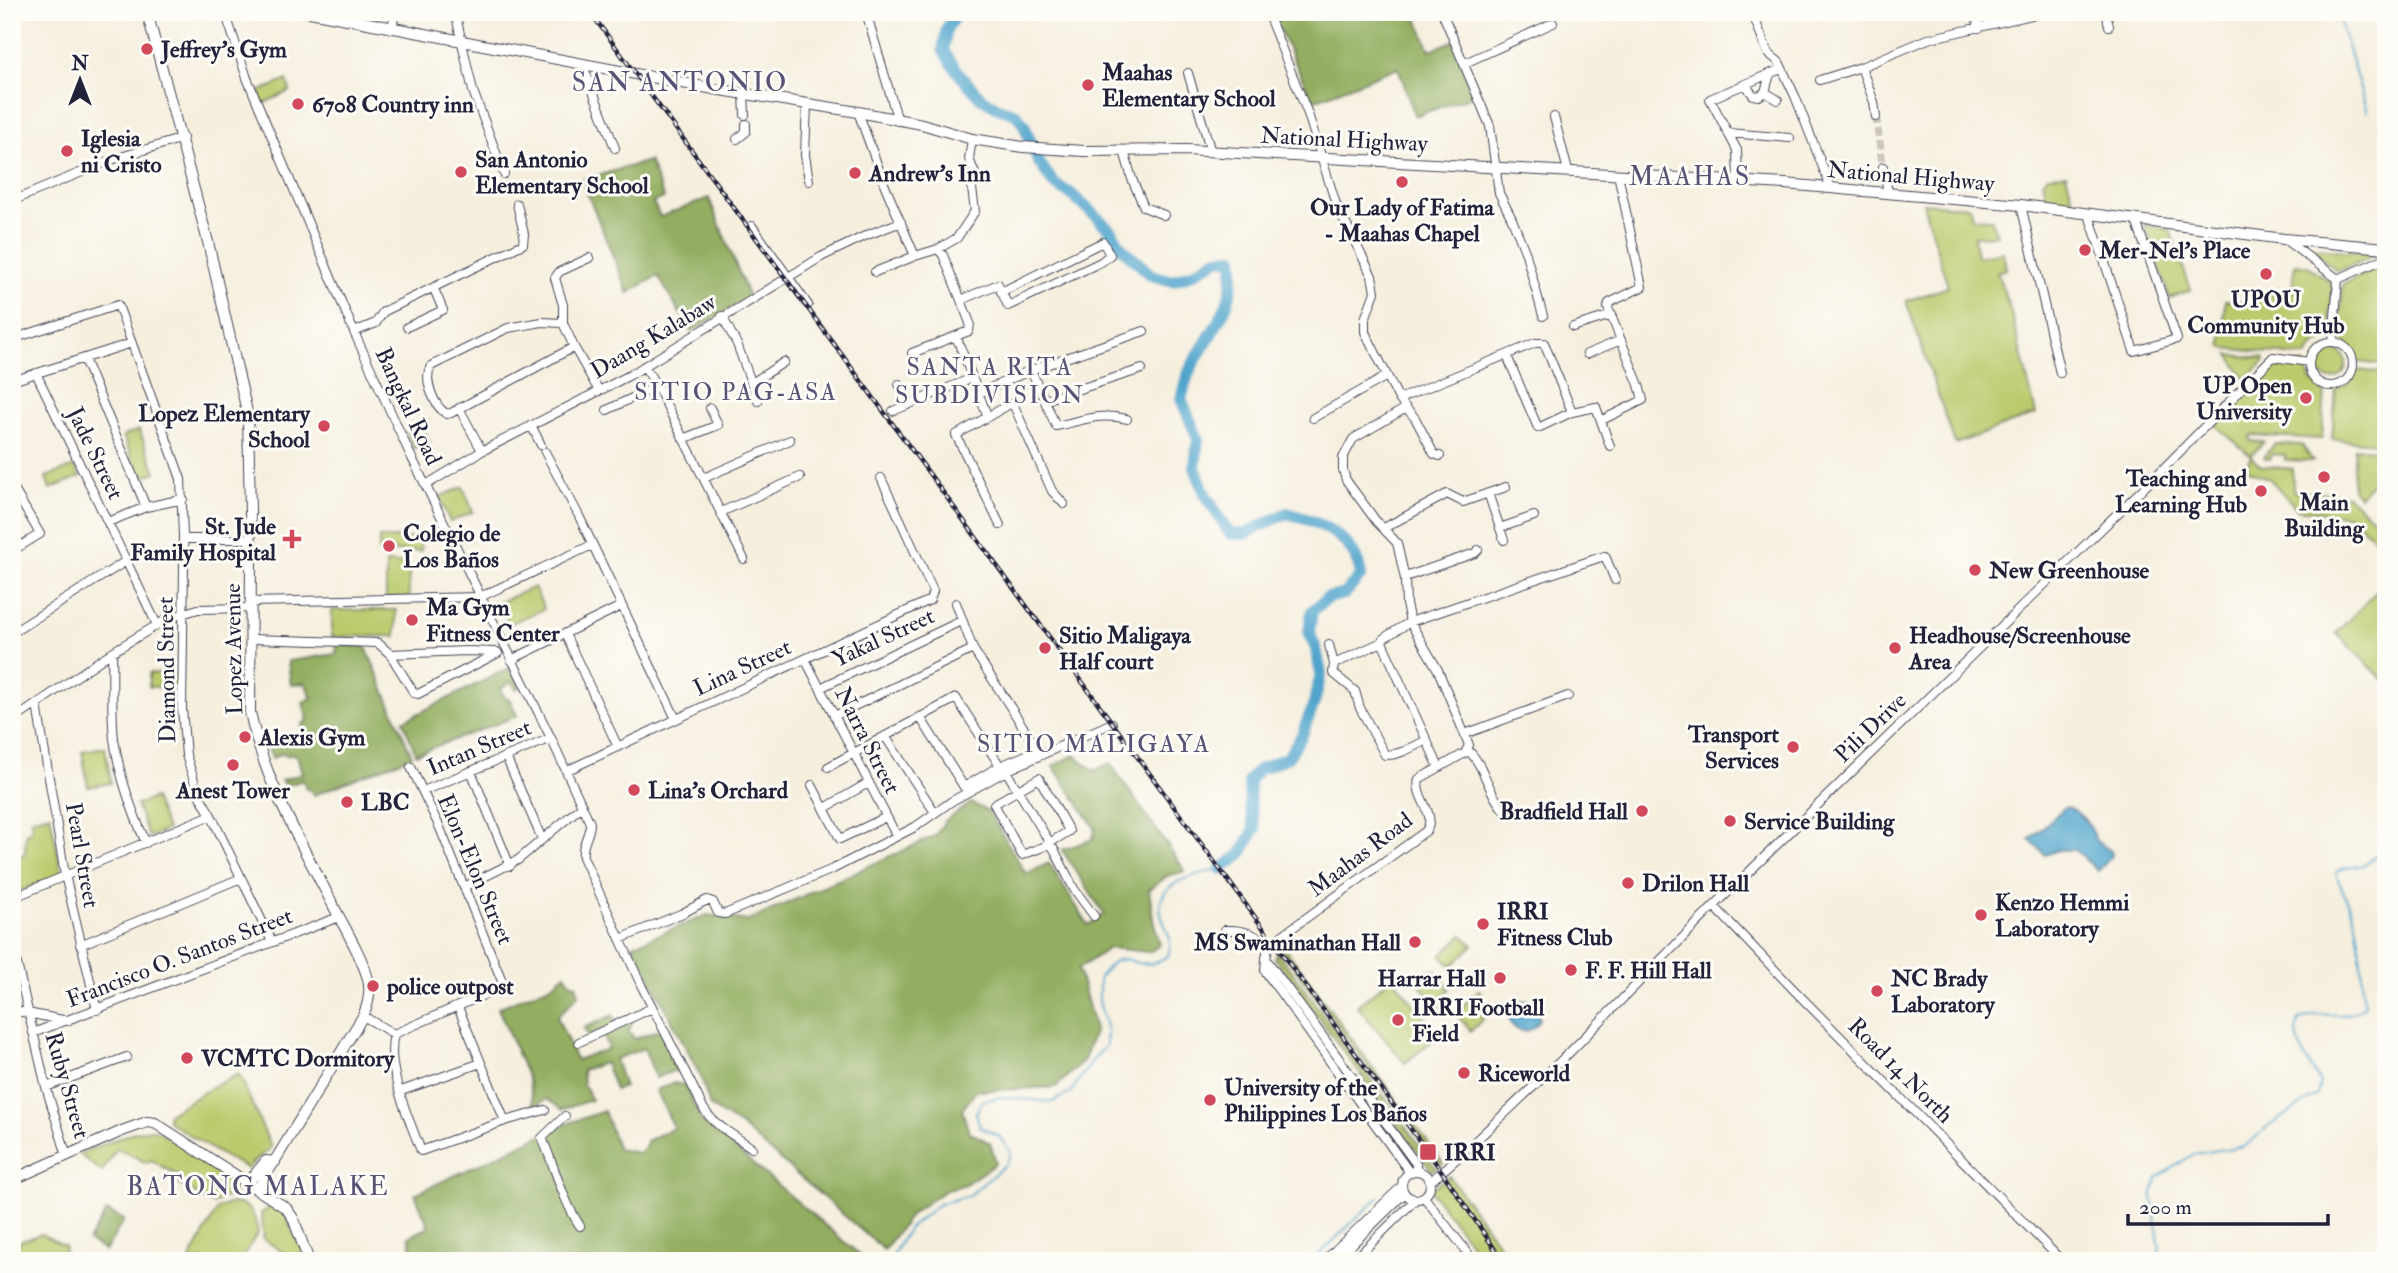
<svg xmlns="http://www.w3.org/2000/svg" width="2398" height="1273" viewBox="0 0 2398 1273" font-family="'IM FELL Double Pica',serif">
  <style>
    .green { fill: #baca6c; stroke: #6e7654; stroke-width: 2 }
    .forest { fill: #93ae60; stroke: #5a684e; stroke-width: 2 }
    .water { fill: #51a5cc; stroke: #3a6484; stroke-width: 2 }
    .lines { fill: none; stroke-linecap: round; stroke-linejoin: round }
    .stream { stroke: #51a5cc; stroke-width: 2 }
    .river { stroke: #51a5cc; stroke-width: 12 }
    .minor-tunnel { stroke: #ccc6bd; stroke-width: 8; stroke-dasharray: 8 4; stroke-linecap: butt }
    .minor-casing { stroke: #424153; stroke-width: 10 }
    .major-casing { stroke: #424153; stroke-width: 12 }
    .minor { stroke: #fff; stroke-width: 8 }
    .major { stroke: #fff; stroke-width: 10 }
    .rail-casing { stroke: #22223b; stroke-width: 4.5 }
    .rail { stroke: #fdfcf7; stroke-width: 2; stroke-dasharray: 5; stroke-linecap: butt }
    .poi-dot { fill: #d1495b; stroke: #fdfcf7; stroke-width: 2.5 }
    .labels { text-anchor: middle; stroke-width: 6; stroke-linejoin: round; paint-order: stroke }
    .poi-label { font-size: 23px; font-weight: bold; fill: #22223b; stroke: #fdfcf7; text-anchor: start }
    .street-label { font-size: 23px; fill: #22223b; stroke: #fdfcf7 }
    .neighbourhood-label { font-size: 24px; letter-spacing: 2px; fill: #585376; stroke: #fdfcf7 }
    .quarter-label { font-size: 26px; letter-spacing: 2px; fill: #585376; stroke: #fdfcf7 }
  </style>
  <rect width="100%" height="100%" fill="#fdfcf7"/>
  <filter id="ink" filterUnits="userSpaceOnUse"><feTurbulence type="fractalNoise" baseFrequency=".0143" numOctaves="2"/><feDisplacementMap in="SourceGraphic" scale="14" xChannelSelector="R" yChannelSelector="G"/><feConvolveMatrix kernelMatrix="1 2 1 2 8 2 1 2 1" color-interpolation-filters="sRGB"/></filter>
  <filter id="wash" filterUnits="userSpaceOnUse"><feTurbulence type="fractalNoise" baseFrequency=".00686" numOctaves="4" result="noise"/><feDisplacementMap in="SourceGraphic" scale="28" xChannelSelector="R" yChannelSelector="G"/><feGaussianBlur stdDeviation="1.57" result="paint"/><feColorMatrix in="noise" values="0 0 0 0 0 0 0 0 0 0 0 0 0 0 0 0 0 1.4 0 .05"/><feComposite in="paint" operator="in"/></filter>
  <g filter="url(#wash)">
    <rect width="100%" height="100%" fill="#f6efde"/>
    <path class="green" d="M287,80L290,91L263,104L258,92Z
      M2066,174L2074,203L2047,200L2043,181L2048,175Z
      M1923,203L1970,207L1972,218L1991,219L1997,235L1974,236L1977,257L2003,252L2006,269L1997,272L2010,309L2036,414L1955,444L1906,301L1948,287Z
      M2145,224L2170,230L2191,290L2170,298Z
      M2308,247L2377,254L2338,271Z
      M2295,264L2308,266L2332,283L2329,338L2315,344L2306,357L2224,348L2222,345L2225,300L2255,304L2257,292L2291,296Z
      M2386,264V365L2357,362L2351,348L2339,339L2343,284Z
      M2316 364a15 15 0 1 1 30 0a15 15 0 1 1-30 0Z
      M2229,355L2264,358L2265,361L2246,379Z
      M2276,362L2305,365L2311,380L2325,389L2322,439L2251,435L2250,441L2264,442L2251,456L2261,466L2293,469V491L2347,495L2386,531V549L2350,516L2297,509L2270,479L2245,469L2251,456L2214,424Z
      M2356,370L2386,373V444L2332,439L2336,389L2349,383Z
      M422,423L429,441L414,448L407,432Z
      M139,430L156,472L140,478L123,436Z
      M2275,444L2302,445L2313,461L2285,460V455L2271,454V459L2265,458L2264,456Z
      M2355,448L2377,450L2386,459V468L2360,496L2352,489Z
      M75,466L80,477L50,489L46,477Z
      M463,487L473,512L450,522L439,497Z
      M379,538H421V551L379,552Z
      M386,563H409V598L386,599Z
      M2386,582V682L2336,633Z
      M534,587L544,609L509,624L499,602Z
      M332,610H396V636L332,637Z
      M149,673L179,674V687H149Z
      M105,747L111,783L88,787L82,751Z
      M154,798L167,830L149,837L136,805Z
      M50,814L62,874L12,894V859L25,854L26,833L32,830L31,819Z
      M1462,935L1473,945L1452,966L1441,956Z
      M1284,947L1443,1163L1440,1165L1281,949Z
      M1277,952L1436,1168L1432,1171L1275,958Z
      M1435,971L1450,989L1441,998L1445,1004L1439,1008L1415,979L1423,972Z
      M1392,977L1439,1035L1405,1063L1357,1006Z
      M1479,990L1483,995L1472,1005L1484,1018L1471,1031L1455,1013Z
      M239,1074L271,1147C263,1156 254,1159 248,1169L216,1152L168,1121V1114L216,1085Z
      M150,1129L161,1132L206,1161C211,1173 228,1178 238,1182L234,1188V1197H225L213,1204L179,1184L182,1178L151,1160L147,1163L117,1148L102,1172L79,1154L134,1132Z
      M1449,1176L1511,1261H1484L1430,1190Z
      M232,1203C251,1204 255,1215 258,1232L241,1261H189L218,1208Z
      M270,1204L284,1213L290,1221L289,1224L308,1261H292L290,1257L262,1238L264,1236L261,1213L267,1210Z
      M41,1234L65,1246L64,1258L14,1261L12,1244Z"/>
    <path class="forest" d="M1271,12H1423L1416,16L1430,50L1456,40L1479,94L1415,116L1398,67L1313,101Z
      M649,161L664,198L653,202L660,217L709,198L749,298L691,332L658,276L628,293L582,180Z
      M337,645L366,647L412,756L314,795L311,790L306,789L303,780L285,786L281,780L302,774L298,758L294,754L285,756L283,753L272,758L268,748L305,737L302,724L308,721L303,702L312,698L305,683L291,685L288,661L336,654Z
      M511,667L521,687L516,689L511,682L500,689L505,698L510,700L517,716L416,754L403,721Z
      M1075,755L1094,771L1110,763L1185,871L1167,876L1149,890L1153,919L1160,945L1149,952L1109,948L1078,969L1095,1029L1084,1060L1056,1087L976,1091L962,1110L969,1132L990,1143L996,1163L965,1184L944,1191L912,1213L884,1250L741,1126L710,1106L701,1077L633,945L707,915L748,921L935,836L945,821L971,803L989,812L1026,874L1049,863L1088,925L1104,914L1062,850L1093,839L1095,828L1053,766Z
      M565,974L571,983L576,984L579,994L557,1017L576,1060L608,1049L602,1031L588,1036L584,1028L613,1015L616,1022L629,1017L632,1025L628,1030L635,1039L661,1029L683,1072L673,1071L656,1078L644,1048L615,1059L624,1087L615,1090L605,1063L582,1070L583,1085L587,1089L591,1100L562,1110L547,1099L533,1107L529,1081L498,1008L552,985Z
      M673,1083L685,1085L701,1120L867,1261H415L409,1237L429,1227L415,1194L563,1125L604,1111L618,1149L638,1153L645,1148L646,1141L674,1128L656,1090Z
      M107,1211L124,1220L105,1251L88,1241Z"/>
    <path class="water" d="M2065,807C2078,809 2094,828 2095,840L2111,851L2112,856L2098,871L2075,850H2058L2046,855L2029,840Z
      M1509 1016a15 15 0 1 1 30 0a15 15 0 1 1-30 0Z"/>
    <g class="lines">
      <path class="stream" d="M2337,12L2367,112
        M173,446L182,470
        M185,482L186,495
        M889,1261L909,1228L939,1204L970,1195L1006,1164L1011,1153L999,1136L980,1127L976,1113L982,1101L1001,1097L1052,1102L1070,1093L1096,1056L1106,1046L1107,1030L1099,1001V977L1114,961L1126,959L1137,963L1153,964L1168,956C1174,937 1166,931 1161,914C1154,881 1198,874 1221,869
        M1312,1261L1379,1197
        M2154,1261L2160,1249L2152,1197L2157,1178L2194,1154L2245,1146L2272,1124L2317,1095L2320,1083C2310,1064 2290,1040 2299,1020C2305,1018 2311,1016 2317,1015C2338,1013 2346,1020 2364,1006C2361,979 2362,949 2356,923C2352,905 2340,890 2336,872C2349,864 2352,869 2363,865C2374,861 2380,848 2386,839"/>
      <path class="river" d="M957,12L947,28L943,50L959,74L981,98L998,108L1016,114L1024,125L1038,161L1054,184L1071,194L1098,218L1112,232L1121,247L1151,275L1172,281L1192,274L1218,259L1233,258C1236,309 1213,326 1191,368C1186,377 1184,389 1181,399L1198,439L1195,467L1205,494L1230,534H1245L1287,513C1321,522 1355,537 1361,575L1345,594L1327,598L1312,611L1309,632L1316,649L1321,674L1314,703L1302,735L1288,757L1258,770L1249,781L1250,806L1255,829L1240,855L1221,869"/>
    </g>
  </g>
  <g filter="url(#ink)">
    <g class="lines">
      <path class="minor-tunnel" d="M1876,117L1883,167"/>
      <g class="minor-casing">
        <path id="minor" d="M225,12L247,78L354,332L409,452L551,738L590,823C590,836 581,843 583,857L642,987L698,1097C706,1122 731,1133 752,1148
          M455,12L473,91L504,174
          M866,12L898,121
          M1267,12L1308,114L1336,204L1372,276L1375,292L1365,319V332L1399,399L1406,408L1353,439L1343,458V470L1346,480L1376,521L1397,543L1405,579L1406,604L1410,622L1438,670L1469,745L1465,753L1419,779C1414,798 1438,813 1426,831L1273,942L1268,947L1266,959L1416,1164V1171
          M1442,12L1490,126L1499,193L1512,219L1526,254L1543,316
          M1752,12L1768,53L1779,62L1795,96L1831,188
          M1975,12L1979,28
          M2106,12L2109,26
          M392,29L395,12
          M582,63L615,148
          M1465,63L1553,23
          M1861,67L1874,102L1876,117
          M1188,73L1211,152
          M1820,80L1861,67L1928,39L2045,12
          M1745,84L1753,95L1759,96L1765,92L1770,74
          M1765,92L1778,100
          M744,93L745,115
          M807,103L805,155L809,181
          M858,112L885,186L915,256L938,249L943,255L970,323L969,331L912,353
          M1554,117L1568,171
          M1728,133L1790,138
          M737,139L746,132V124
          M1124,151L1132,179L1144,207L1164,215
          M1883,167L1888,192
          M1738,181L1737,150L1710,99L1781,69
          M12,201L111,160L183,138
          M2021,205L2060,373
          M2089,215L2134,351L2177,339L2136,221
          M752,226L808,305
          M2284,239L2338,279
          M938,249L957,238L975,211L971,181L976,176L969,159L972,139
          M875,272L915,256
          M2338,279L2386,258
          M961,300L998,284L1008,306L1101,262L1110,255L1103,242L1001,292
          M722,316L737,344L758,401
          M542,322L563,323L574,347L451,413L447,414C434,407 423,379 431,366L508,328Z
          M563,323V305L555,278L559,272L589,258
          M407,327L443,310L434,289
          M1573,327L1612,315
          M354,332L376,323L383,312L387,310L523,244L524,234L517,204
          M956,336L987,415
          M12,339L118,305L181,479L184,567L182,709L186,755L198,793L211,815L272,942
          M2309 364a22 22 0 1 1 44 0a22 22 0 1 1-44 0Z
          M2333,342L2338,279
          M574,347L599,391
          M1587,354L1621,340
          M1507,356L1538,428L1572,412L1596,407L1610,446
          M84,359L146,507
          M644,366L657,386L744,559
          M1031,370L1056,426C1081,421 1100,412 1127,419
          M36,373L157,625
          M12,381L132,343
          M752,383L784,362
          M899,384L908,405
          M979,393L1031,370L1144,331
          M1399,399L1535,343H1544L1572,412
          M1045,400L1142,369
          M459,408L482,451
          M1406,408L1415,418L1434,454L1440,456
          M607,410L657,386
          M893,411L972,378
          M1313,418L1387,376
          M1602,420L1643,400L1639,385L1608,308L1609,303L1642,287L1618,174
          M531,425L541,445
          M683,439L718,425L710,408
          M545,452L579,516L676,719
          M704,478L790,440
          M426,485L482,451L630,375L821,257L867,235L901,222
          M12,486L40,534L12,551
          M1488,493L1504,540
          M721,512L800,477
          M108,522L146,507L183,499
          M1000,525L956,435L1010,404L1014,406L1052,491L1064,504
          M1384,528L1447,494L1463,502L1506,487
          M1500,528L1534,516
          M184,539H249
          M1405,577L1475,553L1478,550
          M251,602L480,597L592,545
          M12,633L126,561
          M565,634L618,747
          M251,639L378,643L390,654L414,693L418,694L498,653
          M1329,645L1334,664L1333,673L1355,691L1360,708L1385,755C1399,756 1414,746 1427,740
          M112,652C113,681 111,711 114,739C119,776 131,809 146,843
          M390,654L467,651L495,652
          M805,659L894,831
          M511,660L621,606
          M1334,664L1382,642
          M820,688L961,621
          M37,705L65,875L97,1010
          M834,716L973,649
          M920,717L964,787L1000,766L1038,750L973,649L956,603
          M12,721L112,652L169,618L198,609L251,608
          M1465,734L1568,696
          M885,736L932,808
          M1468,750C1485,766 1487,791 1503,809L1516,807
          M506,757L542,839
          M1437,763L1382,642L1384,638L1410,622L1601,557L1605,556L1615,580
          M828,767L956,698L1000,766
          M471,771L510,866
          M566,771L930,600L933,591L881,478
          M1006,771L1055,851L1074,889L1094,916
          M1039,778L1069,831L1043,847L1022,855L994,804Z
          M812,785L840,839L886,817
          M423,791L551,738
          M825,808L868,783
          M464,887L518,860L582,806
          M12,898L211,815
          M1714,906L1794,990L2062,1261
          M1225,930C1243,929 1256,934 1269,946
          M620,939L683,913L707,900L713,902L718,913L725,914L833,869L915,827L952,801L1006,771L1112,723
          M12,943L46,1087L67,1156
          M80,945L241,878
          M1266,959L1265,971L1410,1173
          M458,1007L505,1121
          M12,1010L68,1021
          M363,1016L394,1034
          M33,1033L339,917
          M394,1034L504,986L440,828L411,767
          M394,1034C385,1069 409,1118 421,1151L505,1121L545,1110
          M579,1042L652,1008
          M46,1087L127,1057
          M401,1091L481,1063
          M565,1116L542,1138C555,1167 562,1199 580,1226
          M1468,1148L1568,1054L1714,906L2157,475L2273,357L2309,362
          M1402 1185a14 14 0 1 1 28 0a14 14 0 1 1-28 0Z
          M1430,1182L1462,1154
          M1424,1197L1474,1261
          M1324,1261L1402,1186
          M1335,1261L1404,1194
          M1353,1261L1415,1200"/>
      </g>
      <g class="major-casing">
        <path id="major" d="M147,12L208,242L248,416L251,558L250,712C264,781 301,843 333,905C345,929 361,954 368,979C371,992 369,1003 363,1016L257,1190
          M310,12L714,89L858,112L922,124L972,139L1023,147L1084,151L1187,150L1785,184L2021,205L2284,239L2386,248
          M12,1180L122,1131L147,1122L155,1123L286,1208L293,1218L309,1261
          M248,1183L266,1161L275,1162"/>
      </g>
      <use href="#minor" class="minor"/>
      <use href="#major" class="major"/>
      <g class="rail-casing">
        <path id="rail" d="M590,12L1438,1166L1503,1261"/>
      </g>
      <use href="#rail" class="rail"/>
    </g>
  </g>
  <g class="poi-dot">
    <circle cx="147" cy="49" r="7"/>
    <circle cx="1088" cy="85" r="7"/>
    <circle cx="298" cy="104" r="7"/>
    <circle cx="67" cy="151" r="7"/>
    <circle cx="461" cy="172" r="7"/>
    <circle cx="855" cy="173" r="7"/>
    <circle cx="1402" cy="182" r="7"/>
    <circle cx="2085" cy="250" r="7"/>
    <circle cx="2266" cy="274" r="7"/>
    <circle cx="2306" cy="398" r="7"/>
    <circle cx="324" cy="426" r="7"/>
    <circle cx="2324" cy="477" r="7"/>
    <circle cx="2261" cy="491" r="7"/>
    <path d="M288.5 528.5h7v7h7v7h-7v7h-7v-7h-7v-7h7z"/>
    <circle cx="389" cy="546" r="7"/>
    <circle cx="1975" cy="570" r="7"/>
    <circle cx="412" cy="620" r="7"/>
    <circle cx="1045" cy="648" r="7"/>
    <circle cx="1895" cy="648" r="7"/>
    <circle cx="245" cy="737" r="7"/>
    <circle cx="1793" cy="747" r="7"/>
    <circle cx="233" cy="765" r="7"/>
    <circle cx="634" cy="790" r="7"/>
    <circle cx="347" cy="802" r="7"/>
    <circle cx="1642" cy="811" r="7"/>
    <circle cx="1730" cy="821" r="7"/>
    <circle cx="1628" cy="883" r="7"/>
    <circle cx="1981" cy="915" r="7"/>
    <circle cx="1483" cy="924" r="7"/>
    <circle cx="1415" cy="942" r="7"/>
    <circle cx="1571" cy="970" r="7"/>
    <circle cx="1500" cy="978" r="7"/>
    <circle cx="373" cy="986" r="7"/>
    <circle cx="1877" cy="991" r="7"/>
    <circle cx="1398" cy="1020" r="7"/>
    <circle cx="187" cy="1058" r="7"/>
    <circle cx="1464" cy="1073" r="7"/>
    <circle cx="1210" cy="1100" r="7"/>
    <rect x="1419" y="1143" width="18" height="18" rx="3.5"/>
  </g>
  <g class="labels">
    <g class="poi-label">
      <text x="161" y="57">Jeffrey's Gym</text>
      <text x="1102" y="80">Maahas<tspan x="1102" dy="26">Elementary School</tspan></text>
      <text x="312" y="112">6708 Country inn</text>
      <text x="81" y="146">Iglesia<tspan x="81" dy="26">ni Cristo</tspan></text>
      <text x="475" y="167">San Antonio<tspan x="475" dy="26">Elementary School</tspan></text>
      <text x="869" y="181">Andrew's Inn</text>
      <text x="1402" y="215" text-anchor="middle">Our Lady of Fatima<tspan x="1402" dy="26">- Maahas Chapel</tspan></text>
      <text x="2099" y="258">Mer-Nel's Place</text>
      <text x="2266" y="307" text-anchor="middle">UPOU<tspan x="2266" dy="26">Community Hub</tspan></text>
      <text x="2292" y="393" text-anchor="end">UP Open<tspan x="2292" dy="26">University</tspan></text>
      <text x="310" y="421" text-anchor="end">Lopez Elementary<tspan x="310" dy="26">School</tspan></text>
      <text x="2247" y="486" text-anchor="end">Teaching and<tspan x="2247" dy="26">Learning Hub</tspan></text>
      <text x="2324" y="510" text-anchor="middle">Main<tspan x="2324" dy="26">Building</tspan></text>
      <text x="276" y="534" text-anchor="end">St. Jude<tspan x="276" dy="26">Family Hospital</tspan></text>
      <text x="403" y="541">Colegio de<tspan x="403" dy="26">Los Baños</tspan></text>
      <text x="1989" y="578">New Greenhouse</text>
      <text x="426" y="615">Ma Gym<tspan x="426" dy="26">Fitness Center</tspan></text>
      <text x="1059" y="643">Sitio Maligaya<tspan x="1059" dy="26">Half court</tspan></text>
      <text x="1909" y="643">Headhouse/Screenhouse<tspan x="1909" dy="26">Area</tspan></text>
      <text x="1779" y="742" text-anchor="end">Transport<tspan x="1779" dy="26">Services</tspan></text>
      <text x="259" y="745">Alexis Gym</text>
      <text x="233" y="798" text-anchor="middle">Anest Tower</text>
      <text x="648" y="798">Lina's Orchard</text>
      <text x="361" y="810">LBC</text>
      <text x="1628" y="819" text-anchor="end">Bradfield Hall</text>
      <text x="1744" y="829">Service Building</text>
      <text x="1642" y="891">Drilon Hall</text>
      <text x="1995" y="910">Kenzo Hemmi<tspan x="1995" dy="26">Laboratory</tspan></text>
      <text x="1497" y="919">IRRI<tspan x="1497" dy="26">Fitness Club</tspan></text>
      <text x="1401" y="950" text-anchor="end">MS Swaminathan Hall</text>
      <text x="1585" y="978">F. F. Hill Hall</text>
      <text x="1486" y="986" text-anchor="end">Harrar Hall</text>
      <text x="1891" y="986">NC Brady<tspan x="1891" dy="26">Laboratory</tspan></text>
      <text x="387" y="994">police outpost</text>
      <text x="1412" y="1015">IRRI Football<tspan x="1412" dy="26">Field</tspan></text>
      <text x="201" y="1066">VCMTC Dormitory</text>
      <text x="1478" y="1081">Riceworld</text>
      <text x="1224" y="1095">University of the<tspan x="1224" dy="26">Philippines Los Baños</tspan></text>
      <text x="1444" y="1160">IRRI</text>
    </g>
    <g class="street-label">
      <text transform="translate(1344 139) rotate(3)" y="8">National Highway</text>
      <text transform="translate(1911 176) rotate(5)" y="8">National Highway</text>
      <text transform="translate(653 336) rotate(-31)" y="8">Daang Kalabaw</text>
      <text transform="translate(409 406) rotate(65)" y="8">Bangkal Road</text>
      <text transform="translate(96 453) rotate(64)" y="8">Jade Street</text>
      <text transform="translate(883 637) rotate(-25)" y="8">Yakal Street</text>
      <text transform="translate(233 649) rotate(-91)" y="8">Lopez Avenue</text>
      <text transform="translate(742 667) rotate(-25)" y="8">Lina Street</text>
      <text transform="translate(166 670) rotate(-91)" y="8">Diamond Street</text>
      <text transform="translate(1870 727) rotate(-44)" y="8">Pili Drive</text>
      <text transform="translate(868 740) rotate(63)" y="8">Narra Street</text>
      <text transform="translate(479 747) rotate(-23)" y="8">Intan Street</text>
      <text transform="translate(1360 854) rotate(-37)" y="8">Maahas Road</text>
      <text transform="translate(83 855) rotate(80)" y="8">Pearl Street</text>
      <text transform="translate(476 869) rotate(67)" y="8">Elon-Elon Street</text>
      <text transform="translate(179 957) rotate(-21)" y="8">Francisco O. Santos Street</text>
      <text transform="translate(1901 1070) rotate(45)" y="8">Road 14 North</text>
      <text transform="translate(68 1085) rotate(74)" y="8">Ruby Street</text>
    </g>
    <g class="neighbourhood-label">
      <text x="990" y="375">SANTA RITA<tspan x="990" dy="28">SUBDIVISION</tspan></text>
      <text x="736" y="400">SITIO PAG-ASA</text>
      <text x="1094" y="752">SITIO MALIGAYA</text>
    </g>
    <g class="quarter-label">
      <text x="680" y="91">SAN ANTONIO</text>
      <text x="1690" y="185">MAAHAS</text>
      <text x="258" y="1195">BATONG MALAKE</text>
    </g>
  </g>
  <rect width="2398" height="1273" fill="none" stroke="#fdfcf7" stroke-width="42"/>
  <g transform="translate(80 80)" stroke="#fdfcf7" stroke-width="5" paint-order="stroke">
  <path d="M0-5L12 26L0 18L-12 26Z" fill="#22223b"/>
  <text y="-10" font-size="19" font-weight="bold" text-anchor="middle" fill="#22223b">N</text>
  </g>
  <path d="M2128 1214v10h200v-10" fill="none" stroke="#22223b" stroke-width="3.5"/>
  <text x="2139" y="1214" font-size="21" fill="#22223b" stroke="#fdfcf7" stroke-width="5" paint-order="stroke">200 m</text>
</svg>
